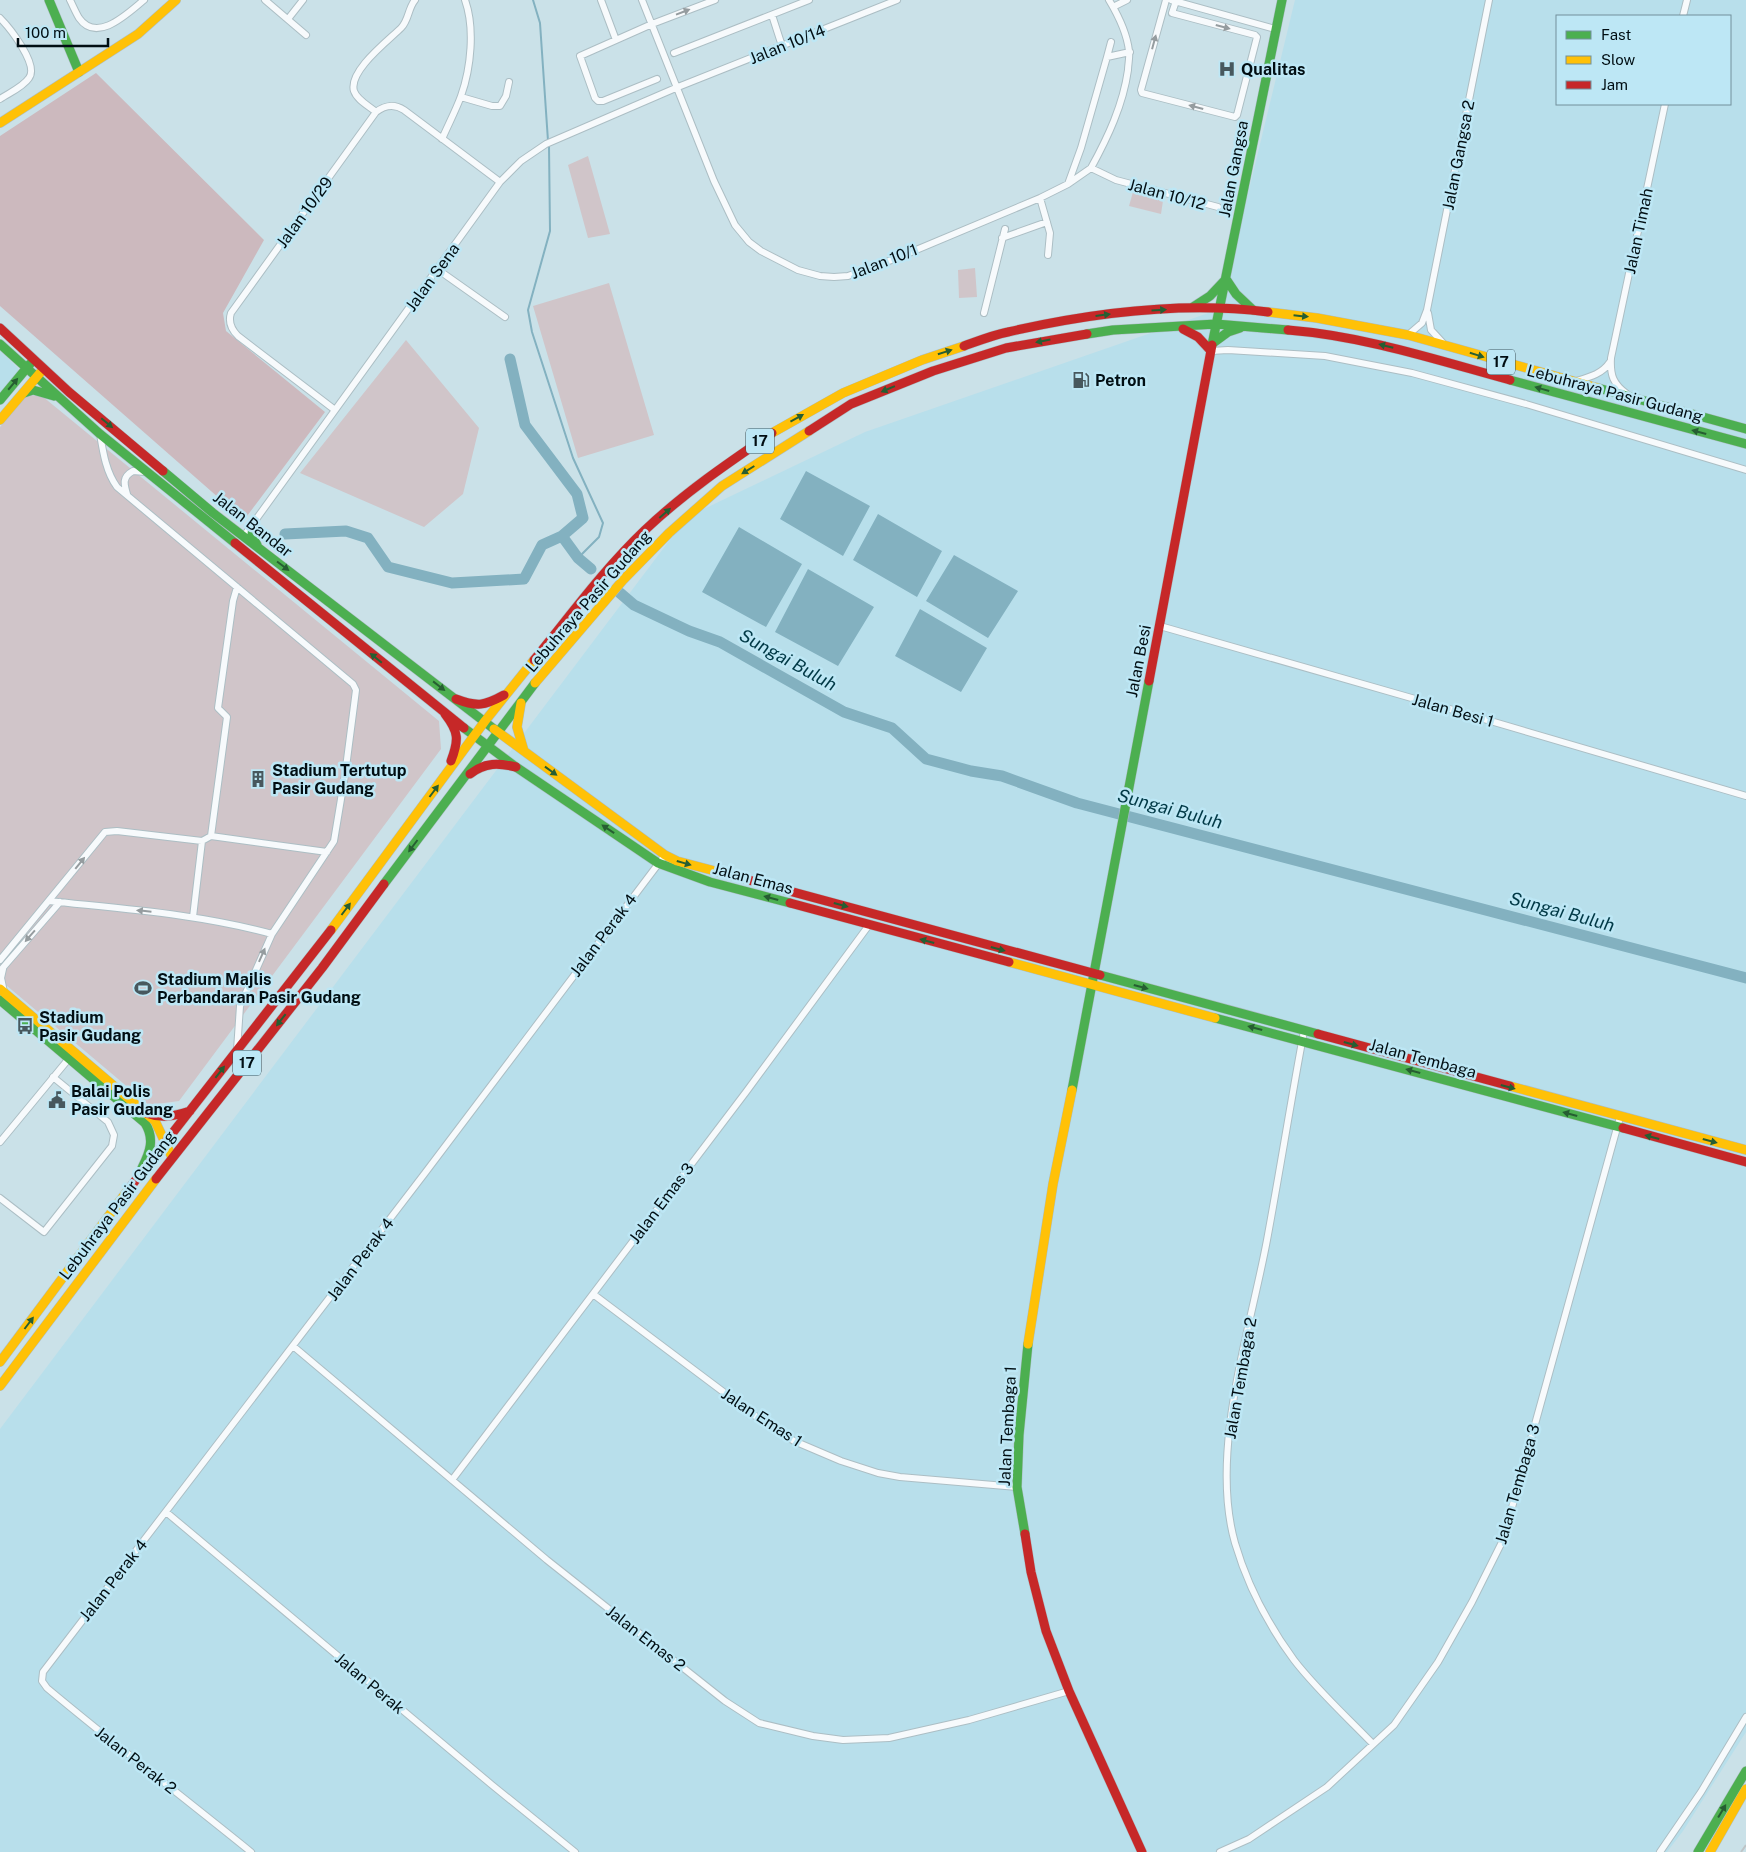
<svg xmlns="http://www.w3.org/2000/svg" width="1746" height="1852" viewBox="0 0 1746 1852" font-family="'Public Sans',sans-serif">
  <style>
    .built { fill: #b8dfeb; fill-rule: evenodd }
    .green { fill: #d0c5c9 }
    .forest { fill: #ccb9be }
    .water { fill: #83b1c0 }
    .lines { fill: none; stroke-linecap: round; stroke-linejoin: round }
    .stream { stroke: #83b1c0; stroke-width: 2 }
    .river { stroke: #83b1c0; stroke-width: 11 }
    .street-casing { stroke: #acbec4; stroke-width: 8 }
    .fast-casing { stroke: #acbec4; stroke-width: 10 }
    .slow-casing { stroke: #acbec4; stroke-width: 10 }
    .jam-casing { stroke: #acbec4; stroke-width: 10 }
    .street { stroke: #f7fafc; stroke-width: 6 }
    .fast { stroke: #4caf50; stroke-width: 9 }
    .slow { stroke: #ffc107; stroke-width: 9 }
    .jam { stroke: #c62828; stroke-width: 9 }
    .rail { stroke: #bec5c7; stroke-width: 2; stroke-dasharray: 9 9; stroke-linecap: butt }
    .oneway { fill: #959c9f }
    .oneway2 { fill: #265e32 }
    .labels { text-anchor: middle; stroke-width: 5; stroke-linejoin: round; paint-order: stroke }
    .shield { fill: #bde7f5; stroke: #394f57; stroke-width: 1 }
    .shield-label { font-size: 15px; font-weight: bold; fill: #010e13 }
    .street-label { font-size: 16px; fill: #010e13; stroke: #bde7f5 }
    .poi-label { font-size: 16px; font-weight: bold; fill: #010e13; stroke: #bde7f5; text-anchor: start }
    .water-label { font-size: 18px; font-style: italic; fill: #013946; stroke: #bde7f5 }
  </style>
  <rect width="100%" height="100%" fill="#cae1e8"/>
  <path class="built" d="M1295,0H1746V1732L1683,1831L1667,1852H0V1429L687,517L865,432L1220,309ZM1557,16H1730V104H1557Z
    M0,351L18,368L19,372L0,398Z"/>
  <path class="green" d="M588,156L610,234L588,238L568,165Z
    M1135,185L1164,194L1161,214L1129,206Z
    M975,268L977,297L959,298L958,270Z
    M609,283L654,435L578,458L533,306Z
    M406,340L479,428L463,494L424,527L300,473Z
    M27,395L42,396L439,721L441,749L179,1101L149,1105L73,1041H69V1038L0,980V427Z"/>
  <path class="forest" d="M96,73L264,240L223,313L226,331L325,412L244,520L0,306V136Z"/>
  <path class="water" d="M806,471L870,506L843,556L780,519Z
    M878,514L942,551L917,597L853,560Z
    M739,527L802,564L766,627L702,592Z
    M954,555L1018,591L988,638L926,601Z
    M808,569L874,607L838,666L775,632Z
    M920,609L987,648L961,692L895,656Z"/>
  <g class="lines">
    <path class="stream" d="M533,0L540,23L548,141
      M549,146L550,231L528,310L532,332L573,458L603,523L599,537L578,558"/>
    <path class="river" d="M510,359L525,425L577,494L583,518L562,536
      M285,534L346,531L368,538L388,567L452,583L524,579L542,545L562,536L578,558L591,569
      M620,593L634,605L689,631L720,642L844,712L892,728L926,759L971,771L1002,776L1077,803L1746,978"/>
    <g class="street-casing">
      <path id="street" d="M70,0C73,6 76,13 79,18C97,44 128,13 144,0
        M265,0L306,35
        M601,0L616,40
        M642,0L714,181L735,225L749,242L761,251L798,270L820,276L834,277L848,276L897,258L1040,198L1068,184L1091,168L1116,180L1218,207
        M1166,0L1141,90L1142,93L1235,117L1237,115L1257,37L1255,35L1172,13L1176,1
        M1171,0L1275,29
        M1113,7L1127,0
        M772,15L782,46
        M1683,16L1687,0
        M0,18C10,28 39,65 29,78C23,87 9,93 0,99
        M288,19L303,0
        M674,53L809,0
        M1107,57L1111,42
        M657,79L603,101H598L595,98L580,56L652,24L715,0
        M461,97L492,106H500L506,96L509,82
        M376,112C369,106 357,100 354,91C348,71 389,40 401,28C409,20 408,8 415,0
        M442,139C448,125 456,110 461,96C471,68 475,28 465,0
        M1091,168C1108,137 1123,105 1128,70C1128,64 1130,57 1129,51C1127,33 1118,15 1109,0
        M1068,184L1081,148L1107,57L1130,52
        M1040,198L1050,233L1048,255
        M1002,238L1047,222
        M437,269L505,317
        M984,313L1005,229
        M1428,313L1431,330L1443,343
        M1408,335L1422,323L1427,310L1489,0
        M1211,351L1228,350L1325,356L1412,373L1526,404L1746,470
        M1576,381C1590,377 1602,374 1610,362
        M1627,394C1613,384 1610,375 1611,358L1665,104
        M335,410L238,336C231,329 228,322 231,313L376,112C385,105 395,104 404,110L500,182
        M100,434C103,452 106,472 117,487L353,684L356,690L345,775L334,841L272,934L240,1006L237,1050
        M127,494C124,484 122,477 133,471L145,472
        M244,536L500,182L521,161L546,144L678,87L897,0
        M1160,626L1436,705L1746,796
        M211,836L327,852
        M49,901C124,909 199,914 272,934
        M193,917L202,841L211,836L227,717L218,708L233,601L237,587
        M0,960L105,832L117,831L202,841
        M3,969L1,978L4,992
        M0,971L60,902
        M1304,1031C1291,1100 1280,1170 1267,1240C1250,1331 1209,1452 1235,1543C1247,1584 1269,1626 1294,1660C1317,1690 1347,1717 1373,1744
        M0,1142L71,1056
        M0,1198L44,1232L112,1146L114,1135L108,1122L53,1077
        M593,1294L762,1421L794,1441L841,1461L878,1473L900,1477L1017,1487
        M293,1346L547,1560L725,1701L759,1723L813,1736L843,1740L889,1738L969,1720L1069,1691
        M452,1480L746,1092L869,925
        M166,1512L492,1785L575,1852
        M251,1852C183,1797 114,1744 47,1688L42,1681L43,1672L425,1173L665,855
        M1220,1852L1249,1839L1327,1787L1394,1725L1438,1662L1472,1602L1503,1540L1620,1117
        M1660,1852L1701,1792L1746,1717"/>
    </g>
    <g class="fast-casing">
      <path id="fast" d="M49,0L79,72
        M1193,307L1210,296L1226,279L1236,294L1253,310
        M1087,334L1113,330L1216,324L1288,330
        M1213,343L1228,332L1240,328
        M0,344L100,434L235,543
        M1212,345L1282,0
        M1510,380L1746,444
        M1598,388L1746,429
        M24,393L33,390L54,396
        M0,400L30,364
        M163,471L213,513L494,729
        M253,524L252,535L257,545
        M464,728L516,767L658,863L710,882L790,903
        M384,884L535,683
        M1100,975L1318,1034
        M0,1000L145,1123C155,1139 150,1152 142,1168
        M1215,1018L1623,1128
        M1072,1090L1149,681
        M1025,1534L1017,1487L1019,1435L1028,1344
        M1698,1852L1746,1771"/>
    </g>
    <g class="slow-casing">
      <path id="slow" d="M0,123L138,34L176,0
        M1268,312L1317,318L1408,335L1598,388
        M0,420L40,373
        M772,433L843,393L922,360L964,346
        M535,683L623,580L669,533L722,486L809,431
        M521,703L517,727L524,751
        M494,729L665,855L677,861L734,876
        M331,930L485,721L534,660
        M1009,962L1215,1018
        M0,989L155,1121L172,1157
        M1510,1086L1746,1150
        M1028,1344L1053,1184L1072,1090
        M0,1362L128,1190
        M0,1386L156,1179
        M1710,1852L1746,1789"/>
    </g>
    <g class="jam-casing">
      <path id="jam" d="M0,328L69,392L163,471
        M1183,329L1198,337L1211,351
        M1288,330C1364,336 1437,360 1510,380
        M964,346C978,341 993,335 1008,332C1091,313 1183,301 1268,312
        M809,431L851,404L933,371L1006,348L1087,334
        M235,543L464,728
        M534,660C570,616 604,569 645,530C684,493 728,463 772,433
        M1149,681L1212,345
        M456,699C477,707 484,706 504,695
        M445,714C459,732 459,740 451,761
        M470,774C485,762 499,763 516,767
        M734,876L1100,975
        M790,903L1009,962
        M1318,1034L1510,1086
        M146,1113C162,1119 174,1116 190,1111
        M1623,1128L1746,1162
        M156,1179L322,968L384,884
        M128,1190L331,930
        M1025,1534L1031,1572L1046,1631L1069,1691L1142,1852"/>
    </g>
    <use href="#street" class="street"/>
    <use href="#fast" class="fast"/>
    <use href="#slow" class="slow"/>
    <use href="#jam" class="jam"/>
    <path class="rail" d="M1741,1852L1746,1845"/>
  </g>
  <defs><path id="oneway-solid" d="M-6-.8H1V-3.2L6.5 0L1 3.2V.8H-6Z" transform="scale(1.25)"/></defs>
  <g class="oneway">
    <use href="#oneway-solid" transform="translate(683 12) rotate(-21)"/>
    <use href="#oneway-solid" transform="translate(1223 27) rotate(15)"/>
    <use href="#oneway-solid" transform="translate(1154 42) rotate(-75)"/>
    <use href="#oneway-solid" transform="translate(1196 107) rotate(-165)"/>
    <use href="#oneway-solid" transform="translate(80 863) rotate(-51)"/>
    <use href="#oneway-solid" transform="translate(144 911) rotate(-174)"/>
    <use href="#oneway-solid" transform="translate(30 936) rotate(131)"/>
    <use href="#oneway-solid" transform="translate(262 955) rotate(-66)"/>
  </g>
  <g class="oneway2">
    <use href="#oneway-solid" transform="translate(1159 310) rotate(-3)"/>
    <use href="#oneway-solid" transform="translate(1103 315) rotate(-7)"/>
    <use href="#oneway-solid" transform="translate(1301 316) rotate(6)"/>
    <use href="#oneway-solid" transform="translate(1043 341) rotate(169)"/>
    <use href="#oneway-solid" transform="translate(1386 346) rotate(-166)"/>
    <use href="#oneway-solid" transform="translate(945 352) rotate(-18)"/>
    <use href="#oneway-solid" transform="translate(1477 355) rotate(17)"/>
    <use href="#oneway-solid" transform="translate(13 384) rotate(-50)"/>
    <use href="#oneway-solid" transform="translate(888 389) rotate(157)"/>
    <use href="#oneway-solid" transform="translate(1542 389) rotate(-164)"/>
    <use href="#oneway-solid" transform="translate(797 418) rotate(-29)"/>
    <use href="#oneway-solid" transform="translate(107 423) rotate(40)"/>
    <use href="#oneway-solid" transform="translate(1699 432) rotate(-165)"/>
    <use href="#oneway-solid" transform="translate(748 470) rotate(148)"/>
    <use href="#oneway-solid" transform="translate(665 513) rotate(-41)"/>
    <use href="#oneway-solid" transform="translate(283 566) rotate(37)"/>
    <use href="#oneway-solid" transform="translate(376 658) rotate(-141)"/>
    <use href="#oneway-solid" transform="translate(439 686) rotate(38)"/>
    <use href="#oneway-solid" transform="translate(551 771) rotate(36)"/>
    <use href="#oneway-solid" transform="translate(434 791) rotate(-53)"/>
    <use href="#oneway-solid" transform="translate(608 829) rotate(-146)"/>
    <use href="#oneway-solid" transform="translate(413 846) rotate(127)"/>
    <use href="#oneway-solid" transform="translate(684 863) rotate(16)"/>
    <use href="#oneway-solid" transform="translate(771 898) rotate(-165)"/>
    <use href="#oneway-solid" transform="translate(841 905) rotate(15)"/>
    <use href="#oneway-solid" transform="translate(346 909) rotate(-53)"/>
    <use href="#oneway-solid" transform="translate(927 941) rotate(-165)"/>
    <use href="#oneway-solid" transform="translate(998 949) rotate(15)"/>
    <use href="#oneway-solid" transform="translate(1141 987) rotate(15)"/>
    <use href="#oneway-solid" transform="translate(281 1020) rotate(128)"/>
    <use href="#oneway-solid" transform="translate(1255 1028) rotate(-165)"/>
    <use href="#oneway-solid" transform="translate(1351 1044) rotate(15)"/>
    <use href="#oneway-solid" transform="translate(1413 1071) rotate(-165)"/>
    <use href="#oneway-solid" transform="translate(220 1072) rotate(-52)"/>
    <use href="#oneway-solid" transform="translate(1508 1087) rotate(15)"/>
    <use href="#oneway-solid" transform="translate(1570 1114) rotate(-165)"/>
    <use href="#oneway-solid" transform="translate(1652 1137) rotate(-165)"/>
    <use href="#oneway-solid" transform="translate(1710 1141) rotate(15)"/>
    <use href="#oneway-solid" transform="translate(29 1323) rotate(-53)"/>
    <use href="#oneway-solid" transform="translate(1722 1811) rotate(-59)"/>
  </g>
  <defs>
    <g id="hospital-bare" transform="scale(1.35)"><path d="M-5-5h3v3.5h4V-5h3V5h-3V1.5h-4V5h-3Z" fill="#47585e" stroke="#bde7f5" stroke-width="2.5" paint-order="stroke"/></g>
    <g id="fuel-bare" transform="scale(1.35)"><path d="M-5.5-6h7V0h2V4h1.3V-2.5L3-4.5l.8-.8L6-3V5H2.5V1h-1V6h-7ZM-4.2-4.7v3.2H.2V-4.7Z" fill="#47585e" stroke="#bde7f5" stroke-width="2.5" paint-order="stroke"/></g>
    <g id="building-bare" transform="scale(1.35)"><path d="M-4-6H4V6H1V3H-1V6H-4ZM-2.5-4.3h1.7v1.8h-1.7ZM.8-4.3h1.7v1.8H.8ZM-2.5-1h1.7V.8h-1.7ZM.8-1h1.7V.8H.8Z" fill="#47585e" stroke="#bde7f5" stroke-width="2.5" paint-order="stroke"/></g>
    <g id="stadium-bare" transform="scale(1.35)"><path d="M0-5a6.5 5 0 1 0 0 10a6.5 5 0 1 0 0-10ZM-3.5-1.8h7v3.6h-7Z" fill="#47585e" stroke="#bde7f5" stroke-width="2.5" paint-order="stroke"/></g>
    <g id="bus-bare" transform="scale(1.35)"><path d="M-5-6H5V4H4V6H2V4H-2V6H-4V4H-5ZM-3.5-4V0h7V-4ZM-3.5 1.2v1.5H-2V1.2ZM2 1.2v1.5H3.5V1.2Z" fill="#47585e" stroke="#bde7f5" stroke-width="2.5" paint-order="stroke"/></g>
    <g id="civic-bare" transform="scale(1.35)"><path d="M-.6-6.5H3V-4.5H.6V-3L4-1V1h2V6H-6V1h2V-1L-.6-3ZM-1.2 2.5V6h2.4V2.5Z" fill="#47585e" stroke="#bde7f5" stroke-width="2.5" paint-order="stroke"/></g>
  </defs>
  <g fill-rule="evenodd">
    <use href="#hospital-bare" x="1227" y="69"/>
    <use href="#fuel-bare" x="1081" y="380"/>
    <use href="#building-bare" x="258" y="779"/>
    <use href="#stadium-bare" x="143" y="988"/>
    <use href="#bus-bare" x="25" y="1026"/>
    <use href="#civic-bare" x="57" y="1100"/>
  </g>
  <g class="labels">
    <g class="shield">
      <rect x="1487" y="349.5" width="28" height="25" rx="4"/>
      <rect x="746" y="428.5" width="28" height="25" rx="4"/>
      <rect x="233" y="1050.5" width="28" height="25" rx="4"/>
    </g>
    <g class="shield-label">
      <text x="1501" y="367">17</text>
      <text x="760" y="446">17</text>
      <text x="247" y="1068">17</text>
    </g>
    <g class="street-label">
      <text transform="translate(787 44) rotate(-22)" y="6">Jalan 10/14</text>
      <text transform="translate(1458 155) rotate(-79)" y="6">Jalan Gangsa 2</text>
      <text transform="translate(1233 169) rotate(-79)" y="6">Jalan Gangsa</text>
      <text transform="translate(1167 194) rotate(15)" y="6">Jalan 10/12</text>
      <text transform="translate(304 212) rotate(-54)" y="6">Jalan 10/29</text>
      <text transform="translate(1638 231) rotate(-78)" y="6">Jalan Timah</text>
      <text transform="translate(884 261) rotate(-21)" y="6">Jalan 10/1</text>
      <text transform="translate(432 277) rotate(-54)" y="6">Jalan Sena</text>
      <text transform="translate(1615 393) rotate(15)" y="6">Lebuhraya Pasir Gudang</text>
      <text transform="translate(253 524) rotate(38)" y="6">Jalan Bandar</text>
      <text transform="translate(588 601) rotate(-49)" y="6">Lebuhraya Pasir Gudang</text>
      <text transform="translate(1138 661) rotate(-79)" y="6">Jalan Besi</text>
      <text transform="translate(1453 710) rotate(16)" y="6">Jalan Besi 1</text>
      <text transform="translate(753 878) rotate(15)" y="6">Jalan Emas</text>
      <text transform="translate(603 935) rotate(-53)" y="6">Jalan Perak 4</text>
      <text transform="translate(1423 1058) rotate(15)" y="6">Jalan Tembaga</text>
      <text transform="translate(661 1203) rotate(-53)" y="6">Jalan Emas 3</text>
      <text transform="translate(117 1205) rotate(-53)" y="6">Lebuhraya Pasir Gudang</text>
      <text transform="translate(360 1259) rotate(-53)" y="6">Jalan Perak 4</text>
      <text transform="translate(1240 1378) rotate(-80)" y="6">Jalan Tembaga 2</text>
      <text transform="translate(762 1417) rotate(33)" y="6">Jalan Emas 1</text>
      <text transform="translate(1007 1426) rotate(-87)" y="6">Jalan Tembaga 1</text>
      <text transform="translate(1517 1484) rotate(-74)" y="6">Jalan Tembaga 3</text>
      <text transform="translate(113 1580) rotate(-52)" y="6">Jalan Perak 4</text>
      <text transform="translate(646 1638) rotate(38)" y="6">Jalan Emas 2</text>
      <text transform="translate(370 1683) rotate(40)" y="6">Jalan Perak</text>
      <text transform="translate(136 1760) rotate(38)" y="6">Jalan Perak 2</text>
    </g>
    <g class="poi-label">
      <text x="1241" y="75">Qualitas</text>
      <text x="1095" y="386">Petron</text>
      <text x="272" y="776">Stadium Tertutup<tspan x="272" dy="18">Pasir Gudang</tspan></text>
      <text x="157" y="985">Stadium Majlis<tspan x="157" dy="18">Perbandaran Pasir Gudang</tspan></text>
      <text x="39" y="1023">Stadium<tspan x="39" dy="18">Pasir Gudang</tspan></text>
      <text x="71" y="1097">Balai Polis<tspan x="71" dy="18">Pasir Gudang</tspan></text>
    </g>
    <g class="water-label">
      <text transform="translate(788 660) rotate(29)" y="6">Sungai Buluh</text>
      <text transform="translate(1170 809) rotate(15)" y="6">Sungai Buluh</text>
      <text transform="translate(1562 912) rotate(15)" y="6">Sungai Buluh</text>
    </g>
  </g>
  <rect x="1556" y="15" width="175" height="90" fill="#bde7f5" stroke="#72909b"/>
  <rect x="1566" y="31" width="25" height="8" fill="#4caf50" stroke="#72909b"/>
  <text x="1601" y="40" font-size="15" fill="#010e13">Fast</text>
  <rect x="1566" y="56" width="25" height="8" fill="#ffc107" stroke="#72909b"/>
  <text x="1601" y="65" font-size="15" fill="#010e13">Slow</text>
  <rect x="1566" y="81" width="25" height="8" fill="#c62828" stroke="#72909b"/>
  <text x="1601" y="90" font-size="15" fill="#010e13">Jam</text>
  <path d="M18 38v8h90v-8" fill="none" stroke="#010e13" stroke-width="2.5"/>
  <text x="25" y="38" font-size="15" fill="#010e13" stroke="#bde7f5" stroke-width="4" paint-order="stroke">100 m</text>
</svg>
